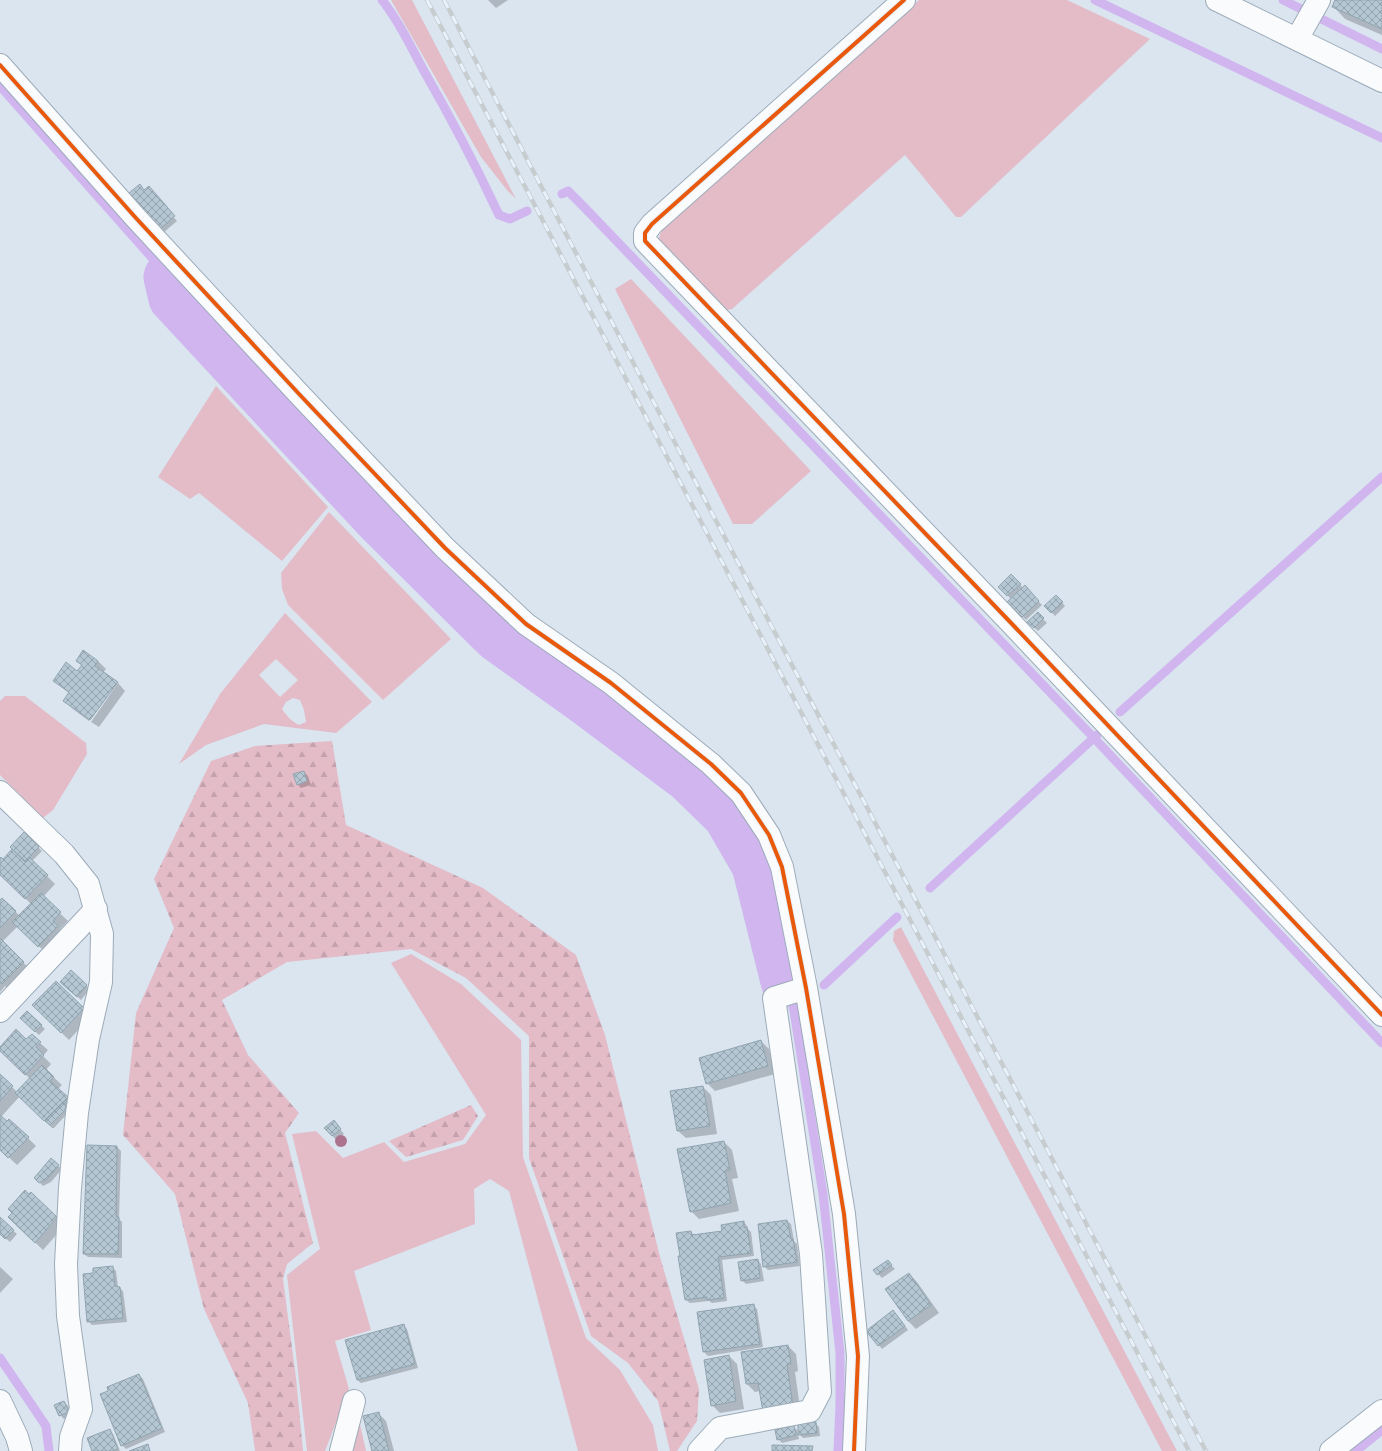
<svg xmlns="http://www.w3.org/2000/svg" width="1382" height="1451" viewBox="0 0 1382 1451" font-family="Inter,sans-serif">
  <style>
    .green { fill: #e3bcc8; fill-rule: evenodd }
    .forest { fill: url(#forest-firs) }
    .shadow { fill: #0003 }
    .lines { fill: none; stroke-linecap: round; stroke-linejoin: round }
    .stream { stroke: #d0b5ef; stroke-width: 9 }
    .river { stroke: #d0b5ef; stroke-width: 51 }
    .building { fill: url(#building-cross-hatch); stroke: #91a5b0 }
    .street-casing { stroke: #9cabb8; stroke-width: 24 }
    .street { stroke: #f9fbfd; stroke-width: 22 }
    .rail-casing { stroke: #c7cccf; stroke-width: 4.5 }
    .rail { stroke: #e6f1fb; stroke-width: 3; stroke-dasharray: 9; stroke-linecap: butt }
    .cycleway-casing { stroke: #e6f1fb; stroke-width: 6 }
    .cycleway { stroke: #e8590c; stroke-width: 4 }
    .tree { fill: #ac748c }
  </style>
  <defs>
    <pattern id="forest-firs" width="22" height="20" patternUnits="userSpaceOnUse"><rect width="22" height="20" fill="#e3bcc8"/><path d="M5 1l3.5 6h-7zM16 11l3.5 6h-7z" fill="#c3a2ad"/></pattern>
    <pattern id="building-cross-hatch" width="8" height="8" patternUnits="userSpaceOnUse"><rect width="8" height="8" fill="#b4c7d3"/><path d="M0 0l8 8M0 8l8-8" fill="none" stroke="#92a3ad"/></pattern>
  </defs>
  <rect width="100%" height="100%" fill="#dae5f0"/>
  <path class="green" d="M391,0H412L516,199L507,190L481,157Z
    M919,0H1067L1150,39L961,217H956L905,155L732,309L724,311L661,247L659,238L662,228Z
    M631,279L811,471L752,524H733L615,289Z
    M216,386L328,507L282,561L199,493L190,499L158,477Z
    M329,512L451,639L383,700L288,605L282,589L281,573Z
    M285,613L372,702L336,733L264,724L206,745L179,764L220,694ZM276,659L298,680L280,697L259,675ZM293,698L300,700L304,710L306,722L299,725C291,721 287,716 282,709L286,702Z
    M5,696H25L86,743L87,754L53,810L43,818L0,775V701Z
    M901,927L1177,1451H1162L893,940L894,931Z
    M411,954L461,984L521,1040L523,1157L586,1338L620,1370L653,1425L658,1451H578L509,1191L490,1179L474,1189L475,1224L354,1271L371,1330L335,1341L349,1389L325,1451H307L287,1275L320,1249L292,1134L316,1131L343,1158L384,1142L404,1162L465,1144L486,1115L391,963Z
    M359,1420L366,1451H353Z"/>
  <path class="forest" d="M332,741L346,825L483,888L576,955L605,1035L660,1257L699,1389L697,1421L677,1451H670L658,1401L628,1363L591,1336L529,1158V1036L466,978L411,949L287,962L222,1000L248,1055L299,1113L285,1133L313,1243L287,1264L283,1279L296,1378L303,1451H255L248,1403L204,1309L175,1194L123,1135L136,1013L174,928L154,879L211,761L255,746Z
    M471,1105L478,1116L463,1140L406,1157L389,1141Z"/>
  <path class="shadow" d="M488,0H508L496,8Z
    M1336,0H1382V35L1345,19L1333,6Z
    M145,191L152,192L177,221L163,233L160,229Z
    M1011,575L1023,588L1025,587L1042,605L1026,620L1009,602L1011,599L999,587Z
    M1056,596L1065,606L1055,616L1046,606Z
    M1037,613L1047,623L1038,631L1028,622Z
    M77,661H98L106,669L103,673L116,683L89,721L73,709L65,701L70,694L54,681L77,672L82,666Z
    M118,683L125,691L99,727L91,722Z
    M304,772L308,776L311,785L301,788L297,784Z
    M24,834L42,851L32,861L55,884L43,897L68,921L60,929L66,935L47,954L18,926L2,942L31,970L10,991L5,986L0,992V901L2,899L20,916L31,904L0,874V859L25,863L26,861L11,847Z
    M71,972L90,989L81,1000L65,986Z
    M56,982L91,1016L69,1040L33,1005Z
    M27,1012L45,1029L39,1035L21,1018Z
    M26,1040L40,1043L48,1050L43,1056L51,1064L46,1070L62,1085L58,1089L75,1105L54,1128H52L20,1096L1,1117L28,1138L36,1146L17,1165L0,1149V1075L17,1092L30,1079L0,1048Z
    M761,1041L769,1049L775,1074L715,1091L707,1083Z
    M703,1087L711,1095L717,1134L686,1138L677,1130Z
    M337,1125L344,1134L336,1140L326,1128Z
    M724,1142L732,1150L738,1178L732,1179L739,1211L699,1219L691,1211Z
    M117,1147L121,1151L119,1219L122,1222V1258L88,1257L84,1254Z
    M58,1166L62,1169L51,1182L43,1186L35,1178Z
    M31,1193L64,1226L43,1250L17,1225Z
    M0,1219L17,1234L10,1242L0,1234Z
    M787,1221L791,1224L794,1241L797,1244L800,1266L768,1270L764,1266Z
    M744,1222L747,1226L748,1229L751,1232L754,1256L722,1260L727,1301L712,1303L709,1301L690,1303L686,1300L681,1256L691,1232L695,1236L723,1232Z
    M758,1260L761,1264L764,1281L746,1284L742,1280Z
    M891,1265L895,1269L882,1278L878,1274Z
    M0,1267L13,1279L0,1293Z
    M112,1267L116,1271L118,1287L123,1291L127,1322L92,1325L88,1321L94,1274Z
    M909,1274L917,1282L939,1313L916,1329L908,1321Z
    M753,1305L757,1309L763,1347L708,1356L704,1352L698,1313Z
    M897,1315L908,1330L882,1349L868,1331Z
    M403,1325L407,1329L418,1368L361,1383L357,1380Z
    M788,1346L796,1354L798,1371L795,1372L801,1415L760,1391L755,1392L747,1384Z
    M729,1356L737,1364L744,1409L720,1413L712,1405Z
    M139,1375L143,1379L165,1432L126,1449L122,1445Z
    M64,1402L68,1406L72,1416L64,1419L60,1415Z
    M378,1413L386,1421L394,1451H373Z
    M815,1423L819,1427L820,1436L803,1438L799,1434Z
    M793,1427L797,1430L799,1439L782,1443L778,1439Z
    M110,1430L113,1434L120,1451H93Z"/>
  <g class="lines">
    <path class="stream" d="M382,0C399,21 411,47 424,71C451,118 476,166 499,215L510,219L527,211
      M1095,0L1382,138
      M1283,0L1382,49
      M0,86L169,277
      M562,194L568,191L583,206L1094,738L1382,1043
      M1120,712L1382,477
      M930,888L1097,735
      M786,981L794,1011L823,1194L840,1353V1405L838,1451
      M824,985L897,917
      M0,1358L46,1426L49,1451
      M1356,1451L1382,1430"/>
    <path class="river" d="M169,277L174,298L381,521L497,636L589,702L689,777L728,815L757,865L786,981"/>
  </g>
  <path class="building" d="M1335,0H1382V29L1332,7Z
    M140,184L144,190L149,186L175,216L159,230L129,193Z
    M1011,574L1021,584L1007,596L998,587Z
    M1025,585L1039,601L1022,617L1007,602Z
    M1056,595L1063,602L1051,613L1044,606Z
    M1038,612L1044,618L1034,628L1027,622Z
    M83,650L98,661L95,666L118,682L90,720L63,701L69,692L53,681L66,662L77,671L82,665L76,661Z
    M304,771L307,781L297,785L293,774Z
    M24,832L39,847L25,861L10,847Z
    M12,849L25,862L29,857L48,875L25,899L0,875V858L1,857L3,859Z
    M41,893L61,912L53,921L58,926L38,947L12,922Z
    M2,898L16,911L0,928V900Z
    M0,938L24,962L2,984L0,982Z
    M71,970L87,985L77,997L60,982Z
    M56,981L84,1008L61,1033L32,1005Z
    M27,1011L42,1025L35,1032L20,1018Z
    M16,1029L26,1039L32,1034L41,1042L36,1047L44,1055L25,1075L0,1051V1047Z
    M761,1040L768,1066L706,1084L699,1058Z
    M42,1065L54,1077L50,1081L68,1097L44,1121L15,1093Z
    M0,1074L13,1086L0,1101Z
    M703,1086L710,1126L677,1131L670,1091Z
    M67,1099L65,1110L50,1125L45,1121Z
    M0,1115L7,1121L9,1119L29,1137L8,1158L0,1150Z
    M334,1120L341,1129L332,1136L324,1128Z
    M724,1141L730,1170L725,1171L731,1203L690,1212L677,1149Z
    M87,1145L117,1146L116,1217H119L118,1254H83Z
    M51,1158L59,1165L47,1179L39,1183L34,1178Z
    M25,1190L29,1194L31,1192L57,1217L35,1243L8,1217L12,1213L8,1209Z
    M0,1217L14,1230L5,1239L0,1234Z
    M787,1220L791,1239H793L797,1262L763,1267L758,1224Z
    M744,1221V1228L747,1227L751,1253L718,1257L724,1298L707,1300V1297L685,1300L678,1256H680L676,1233L691,1231L692,1235L722,1231L721,1225Z
    M758,1259L760,1278L741,1281L738,1262Z
    M888,1260L892,1265L877,1275L873,1270Z
    M113,1266L115,1286L120,1287L123,1318L87,1322L83,1274L93,1273V1268Z
    M909,1273L931,1305L908,1321L885,1289Z
    M754,1304L760,1344L703,1352L697,1312Z
    M893,1310L905,1326L878,1346L866,1331Z
    M404,1324L415,1364L357,1380L345,1340Z
    M788,1345L791,1364H787L793,1407L763,1412L758,1383L746,1384L741,1352Z
    M729,1355L736,1401L711,1406L704,1360Z
    M139,1374L162,1428L121,1446L100,1394L108,1391L107,1387Z
    M64,1401L69,1412L59,1416L54,1405Z
    M379,1412L389,1451H372L363,1416Z
    M816,1422L817,1433L798,1435V1424Z
    M794,1425L796,1435L777,1440L775,1430Z
    M110,1429L118,1449L112,1451H92L87,1438Z
    M148,1444L150,1451H129Z
    M772,1445L813,1446L812,1451H772Z"/>
  <g class="lines">
    <g class="street-casing">
      <path id="street" d="M904,0L652,224L645,233V241L1013,625L1382,1015
        M1217,0L1382,81
        M1297,39L1319,0
        M0,65L135,217L300,395L445,548L526,624L611,683L711,764L741,793L769,835L782,867L806,988L844,1214L858,1356L854,1451
        M0,792L64,854L88,884L102,934L101,982L88,1039L77,1113L70,1188L66,1264L68,1316L81,1409L71,1437L70,1451
        M0,1011L96,909
        M0,1401L17,1437L21,1451
        M341,1451L354,1401
        M699,1451L720,1428L810,1411L820,1392L811,1254L774,998L806,988
        M1331,1451L1382,1411"/>
    </g>
    <use href="#street" class="street"/>
    <g class="rail-casing">
      <path id="rail" d="M427,0L1189,1451
        M444,0L674,441L1206,1451"/>
    </g>
    <use href="#rail" class="rail"/>
    <g class="cycleway-casing">
      <path id="cycleway" d="M904,0L652,224L645,233V241L1013,625L1382,1015
        M0,65L135,217L300,395L445,548L526,624L611,683L711,764L741,793L769,835L782,867L806,988L844,1214L858,1356L854,1451"/>
    </g>
    <use href="#cycleway" class="cycleway"/>
  </g>
  <circle class="tree" cx="341" cy="1141" r="6"/>
</svg>
